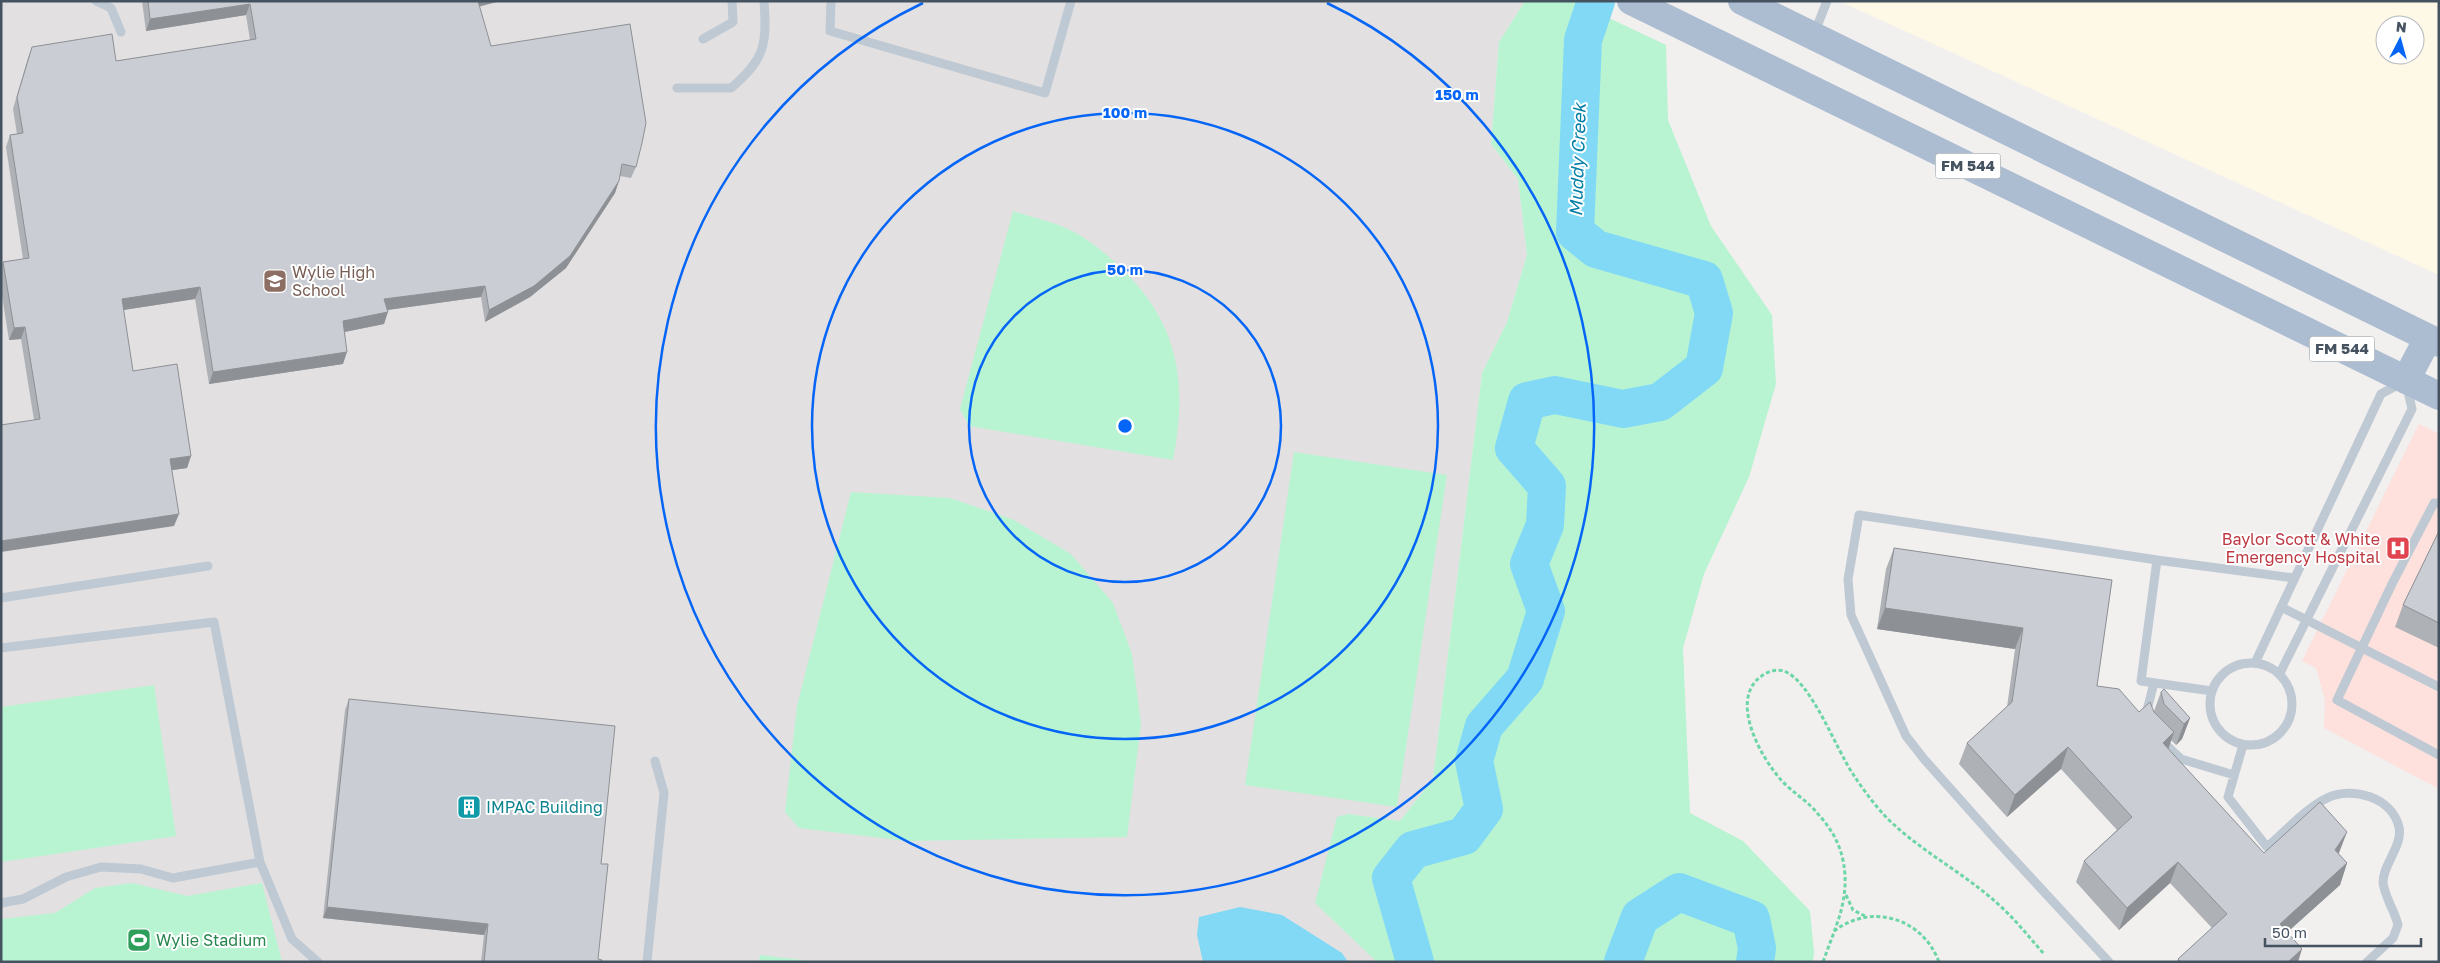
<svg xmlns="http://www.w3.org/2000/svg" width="2440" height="963" viewBox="0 0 2440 963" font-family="'Golos Text',sans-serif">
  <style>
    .commercial { fill: #fef8e7; fill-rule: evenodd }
    .education { fill: #e3e0e1 }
    .medical { fill: #fee1dd }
    .green { fill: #b8f4d2 }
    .water { fill: #81d9f6 }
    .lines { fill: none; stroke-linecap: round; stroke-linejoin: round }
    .river { stroke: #81d9f6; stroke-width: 38 }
    .path { stroke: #6cd6a6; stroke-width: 3; stroke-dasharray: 4 2.5; stroke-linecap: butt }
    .lane { stroke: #bec9d3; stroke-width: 9 }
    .primary { stroke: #acbdd1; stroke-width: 28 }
    .wall { fill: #aeb1b6 }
    .shaded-wall { fill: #8d9094 }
    .building { fill: #caced4; stroke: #8d9094 }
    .ring { fill: none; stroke: #0465f6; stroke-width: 2.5 }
    .labels { text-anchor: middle; stroke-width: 4; stroke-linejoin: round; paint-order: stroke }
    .shield { fill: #fff; stroke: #7d868f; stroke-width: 1 }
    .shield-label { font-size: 15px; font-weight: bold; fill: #45525f }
    .education-label { font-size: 16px; fill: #785e54; stroke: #fff; text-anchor: start }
    .health-label { font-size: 16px; fill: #be3a42; stroke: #fff; text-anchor: end }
    .culture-label { font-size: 16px; fill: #0d838f; stroke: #fff; text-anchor: start }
    .leisure-label { font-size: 16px; fill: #27864d; stroke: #fff; text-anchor: start }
    .water-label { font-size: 18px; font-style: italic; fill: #027ea6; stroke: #fff }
    .centre { fill: #0465f6; stroke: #fff; stroke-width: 2.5 }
    .ring-label { font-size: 15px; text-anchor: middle; font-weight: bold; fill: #0465f6; stroke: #fff; stroke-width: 4; stroke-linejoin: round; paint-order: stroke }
  </style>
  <rect width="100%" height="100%" fill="#f2efef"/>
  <path class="commercial" d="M1839,1H2439V275ZM2385,25H2415V55H2385Z"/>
  <path class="education" d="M1,1H1525L1499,42L1491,144L1518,179L1527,255L1507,322L1482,373L1433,779L1400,821L1348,814L1377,962H1Z"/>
  <path class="medical" d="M2419,424L2439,434V789L2324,728L2325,700L2316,668L2302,661Z"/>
  <path class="green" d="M1525,1H1573L1666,45L1668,120L1711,226L1772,315L1776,384L1749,477L1704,574L1683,648L1690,813L1743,841L1810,911L1814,952L1813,962H1377L1315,903L1337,817L1348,814L1400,821L1433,779L1482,373L1507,322L1527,255L1518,179L1491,144L1499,42Z
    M1013,211C1031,217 1051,221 1068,229C1086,237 1105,253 1120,267C1179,323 1188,382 1173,460L969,426L960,409Z
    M1294,452L1447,475L1397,807L1245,785Z
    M851,492L950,498L1014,520L1071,554L1113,603L1132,654L1141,724L1127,837L906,841L799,828L785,812L797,706Z
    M154,685L176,836L1,862V707Z
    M132,883L187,896L262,883L282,962H1V919L55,913L95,888Z
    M760,955L819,962H759Z"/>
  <path class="water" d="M1240,907L1282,915L1342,953L1348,962H1203L1197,935L1199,917Z"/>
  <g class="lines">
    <path class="river" d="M1415,962L1391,878L1413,850L1464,836L1484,809L1474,761L1484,726L1525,679L1546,611L1529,564L1545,525L1547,486L1514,448L1527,401L1555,395L1623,409L1660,402L1704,368L1714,313L1704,280L1596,249L1575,232L1583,40L1596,1
      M1623,962L1640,917L1679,892L1751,919L1757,948L1755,962"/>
    <path class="path" d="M1846,895L1853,910L1865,916
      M1834,931C1871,903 1922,917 1939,962
      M1823,962C1836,925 1852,896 1842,856C1838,840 1829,826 1818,814C1808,801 1793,793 1782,781C1761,758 1727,698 1763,675C1769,671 1777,669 1784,671C1811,681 1836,749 1853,774C1862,788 1873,803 1885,816C1918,850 1963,872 1998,904C2015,919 2029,937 2044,954"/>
    <path class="lane" d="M96,1L111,8L121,32
      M831,1L830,31L1045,93L1071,1
      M1814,34L1827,1
      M703,39L733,22L732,1
      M677,88H731C765,59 767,45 764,1
      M2439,503H2434L2392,584L2337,700L2439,755
      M2157,560L2294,578
      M1,598L208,566
      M2281,607L2439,687
      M1,648L214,622L260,862L173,878L141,869L101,867L66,877L23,899L1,903
      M2210 704a41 41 0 1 1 82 0a41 41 0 1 1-82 0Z
      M2255,663L2381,394L2401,383
      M2280,673L2412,409L2407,387
      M2146,714L2154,683
      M2161,740L2181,759L2234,775
      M2243,745L2228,797L2267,847C2286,831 2305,809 2327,798C2352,786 2392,797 2399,827C2403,846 2383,864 2383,882C2384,896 2395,911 2398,925L2393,938L2367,962
      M260,862L292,939L318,962
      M647,962L664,793L655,761
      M2109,962L1997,841L1924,759L1906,736L1851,615L1848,579L1859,515L2157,560L2141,681L2212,691"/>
    <path class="primary" d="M1631,1L2439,396
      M1742,1L2439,343
      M2406,380L2428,338"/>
  </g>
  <path class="wall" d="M142,1H500L479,7L491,46L636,167L631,178L620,176L615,193L566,268L530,297L485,322L481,297L387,310L384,324L345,332L343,364L209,384L195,299L123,310L133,371L191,456L187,468L172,470L174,526L34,420L21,339L9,340L1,289V267L3,262L23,259L6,147L10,135L17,134L13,109L28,58L32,47L116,61L250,40L246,15L146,31Z
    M2439,531V648L2395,627L2403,605Z
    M1894,548L2112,580L2097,686L2139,712L2154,711L2161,692L2190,718L2182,739L2176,745L2171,740L2168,749L2264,853L2339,854L2347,863L2340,885L2287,932L2298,962H2177L2178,959L2212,928L2170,883L2119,930L2076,882L2084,861L2117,830L2061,769L2007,817L1959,764L1967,743L2007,707L2015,649L1877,629L1886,569Z
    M349,699L601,864L598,959L602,962H481L484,935L323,918L345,710Z"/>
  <path class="shaded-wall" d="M475,1H500L472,8Z
    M250,4L246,15L146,31L150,19Z
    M619,181L615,193L566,268L530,297L485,322L489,310Z
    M485,286L481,297L380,311L384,299Z
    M200,287L195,299L117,311L122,299Z
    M388,312L384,324L339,333L343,321Z
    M25,327L21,339L9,340L14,328Z
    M347,352L343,364L209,384L213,372Z
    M191,456L187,468L166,471L170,459Z
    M179,514L174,526L1,552V541Z
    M1885,608L2023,628L2015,649L1877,629Z
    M2190,718L2182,739L2176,745L2184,724Z
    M2174,732L2167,753L2163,743Z
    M2068,747L2061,769L2007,817L2015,795Z
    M2347,832L2339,853L2327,871L2335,850Z
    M2178,862L2170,883L2119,930L2127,908Z
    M2347,863L2340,885L2272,946L2280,924Z
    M327,907L488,924L484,935L323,918Z
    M2302,949L2298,962H2288Z"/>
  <path class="building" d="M148,1H478L491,46L630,24L646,123L642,143L636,167L622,164L619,181L570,256L534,286L489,310L485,286L384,299L388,312L343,321L347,352L213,372L200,287L122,299L133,371L177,364L191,456L170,459L179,514L1,541V425L40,419L25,327L14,328L3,262L29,258L10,135L23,133L17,97L32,47L112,34L116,61L256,39L250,4L150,19Z
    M2439,531V623L2403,605Z
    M1894,548L2112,580L2097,686L2119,689L2139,712L2150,702L2154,712L2174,732L2163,743L2264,853L2320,802L2347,832L2335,850L2347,863L2280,924L2302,949L2288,962H2181L2178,959L2227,914L2178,862L2127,908L2084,861L2132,817L2068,747L2015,795L1967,743L2012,702L2023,628L1885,608Z
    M2164,689L2190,718L2184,724L2164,704L2161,692Z
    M349,699L615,726L601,864H608L598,959L602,960V962H484L488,924L327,907Z"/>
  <g class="ring">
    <circle cx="1125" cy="426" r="156"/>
    <circle cx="1125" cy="426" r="313"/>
    <path d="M1327 3A469 469 0 1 1 923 3"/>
  </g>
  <defs>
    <g id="school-square" transform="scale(1.25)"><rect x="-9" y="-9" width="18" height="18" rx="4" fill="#8d6e63" stroke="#fff"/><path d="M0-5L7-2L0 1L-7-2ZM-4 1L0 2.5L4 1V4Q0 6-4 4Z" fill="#fff"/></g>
    <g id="hospital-square" transform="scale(1.25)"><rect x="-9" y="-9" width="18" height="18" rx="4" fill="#e0444e" stroke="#fff"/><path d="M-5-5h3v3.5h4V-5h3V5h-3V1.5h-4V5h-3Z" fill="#fff"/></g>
    <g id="building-square" transform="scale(1.25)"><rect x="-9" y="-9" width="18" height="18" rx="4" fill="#0f9aa8" stroke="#fff"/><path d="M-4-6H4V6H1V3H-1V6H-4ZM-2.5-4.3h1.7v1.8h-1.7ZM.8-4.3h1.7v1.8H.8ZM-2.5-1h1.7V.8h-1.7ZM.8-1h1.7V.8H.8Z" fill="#fff"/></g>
    <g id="stadium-square" transform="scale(1.25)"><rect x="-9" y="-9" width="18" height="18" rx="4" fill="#2e9e5b" stroke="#fff"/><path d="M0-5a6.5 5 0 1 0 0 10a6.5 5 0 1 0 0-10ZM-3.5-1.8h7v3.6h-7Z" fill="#fff"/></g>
  </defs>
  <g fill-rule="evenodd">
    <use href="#school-square" x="275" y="281"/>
    <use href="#hospital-square" x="2398" y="548"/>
    <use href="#building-square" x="469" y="807"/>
    <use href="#stadium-square" x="139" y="940"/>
  </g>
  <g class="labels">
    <g class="shield">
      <rect x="1935.5" y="153.5" width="65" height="25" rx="4"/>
      <rect x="2309.5" y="336.5" width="65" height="25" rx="4"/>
    </g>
    <g class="shield-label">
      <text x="1968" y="171">FM 544</text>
      <text x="2342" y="354">FM 544</text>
    </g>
    <g class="education-label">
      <text x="292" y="278">Wylie High<tspan x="292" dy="18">School</tspan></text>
    </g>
    <g class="health-label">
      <text x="2380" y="545">Baylor Scott &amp; White<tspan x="2380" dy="18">Emergency Hospital</tspan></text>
    </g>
    <g class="culture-label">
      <text x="486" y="813">IMPAC Building</text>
    </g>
    <g class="leisure-label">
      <text x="156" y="946">Wylie Stadium</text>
    </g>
    <g class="water-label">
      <text transform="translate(1578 160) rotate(-88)" y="6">Muddy Creek</text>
    </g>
  </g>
  <circle cx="1125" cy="426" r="8" class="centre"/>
  <g class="ring-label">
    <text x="1457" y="100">150 m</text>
    <text x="1125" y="118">100 m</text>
    <text x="1125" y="275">50 m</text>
  </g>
  <rect width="2440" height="963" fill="none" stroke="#45525f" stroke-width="5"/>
  <g transform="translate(2400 40) rotate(6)"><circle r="24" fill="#ffffff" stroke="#b5babf"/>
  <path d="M0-4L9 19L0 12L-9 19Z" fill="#0465f6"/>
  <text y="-8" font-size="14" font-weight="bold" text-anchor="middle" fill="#45525f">N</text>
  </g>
  <path d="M2265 938v8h156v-8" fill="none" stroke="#45525f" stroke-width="2.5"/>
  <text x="2272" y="938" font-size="15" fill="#45525f" stroke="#ffffff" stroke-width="4" paint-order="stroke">50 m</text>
</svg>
